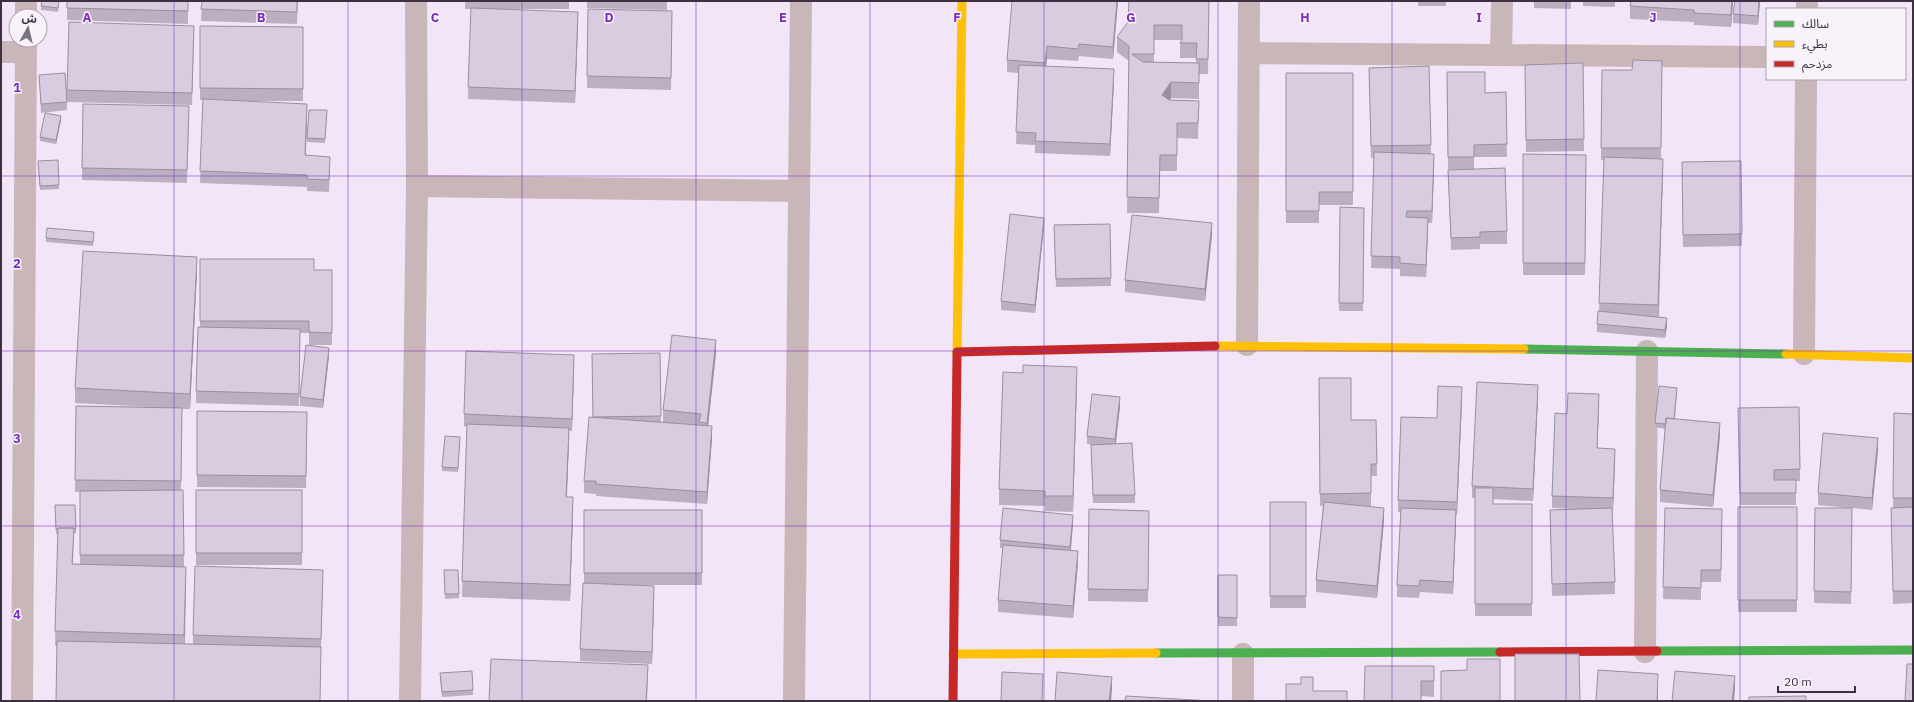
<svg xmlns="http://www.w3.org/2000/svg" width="1914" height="702" viewBox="0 0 1914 702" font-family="'IBM Plex Sans','Noto Sans Arabic',sans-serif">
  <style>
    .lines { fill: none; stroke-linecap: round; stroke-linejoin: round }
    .street { stroke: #c8b6b9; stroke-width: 22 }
    .fast { stroke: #4caf50; stroke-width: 9 }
    .slow { stroke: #ffc107; stroke-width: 9 }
    .jam { stroke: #c62828; stroke-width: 9 }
    .wall { fill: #bbafc1; fill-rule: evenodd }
    .shaded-wall { fill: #998f9d }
    .building { fill: #dacce0; stroke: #998f9d }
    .grid { fill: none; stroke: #7b2cbf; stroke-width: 1; stroke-opacity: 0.55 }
    .grid-label { font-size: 13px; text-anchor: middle; font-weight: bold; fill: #7b2cbf; stroke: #f8f2fa; stroke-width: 3; stroke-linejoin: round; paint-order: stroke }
  </style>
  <rect width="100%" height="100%" fill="#f2e5f7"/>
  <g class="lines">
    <path class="street" d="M26,1V16
      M1807,9V1
      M1,52H26
      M1249,53L1767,57
      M1501,55L1502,1
      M417,186L799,191
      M1247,345L1249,1
      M1804,354L1806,79
      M1645,652L1647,351
      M1243,654V701
      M22,701L26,40
      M410,701L417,186L416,1
      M794,701L801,1"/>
    <path class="fast" d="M1524,349L1786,354
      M1657,651L1913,650
      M1156,653L1500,652"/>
    <path class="slow" d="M1215,346L1524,349
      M957,354L962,1
      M1786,354L1913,358
      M953,654L1156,653"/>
    <path class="jam" d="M957,352L1215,346
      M1500,652L1657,651
      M953,701L957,354"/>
  </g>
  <path class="wall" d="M42,1H59L58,12L41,10Z
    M67,1H188V24L67,20Z
    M202,1H298L297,24L201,21Z
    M465,1H569V9H487L578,24L575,103L468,99L471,9H465Z
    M587,1H667V10L587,8Z
    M1118,1L1113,59L1079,56L1078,61L1047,59L1046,66L1114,81L1110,156L1035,153V145L1016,144L1019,73L1007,72V60Z
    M1209,1L1208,74H1199V99L1171,98L1169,100L1199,101L1198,139L1177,138V171H1160L1159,213H1127L1129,61L1117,52V37ZM1154,40H1182L1180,43V58H1196V63L1154,62Z
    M1418,1H1446V6H1418Z
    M1534,1H1571V9L1534,8Z
    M1583,1H1615V7L1583,6Z
    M1733,1L1731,27L1694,25V22L1630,19V6Z
    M1760,1L1758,25L1733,23V14Z
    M588,9L672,11L671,90L587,88Z
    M200,26L303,27V101H236L307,116L306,155L330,169L329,192L307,191V187L200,183L203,100H200Z
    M194,38L192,105L67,102V110L41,113L39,75L67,102V90Z
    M1662,61L1661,159L1663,171L1659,317L1667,326L1665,338L1597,332V324L1599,312L1604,160H1601L1602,70H1632Z
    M1583,63L1584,151L1526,152L1525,65Z
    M1429,66L1431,154L1434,166L1432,223H1428L1426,277L1400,276V269L1371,268L1374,158H1371L1369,68Z
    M1447,72L1485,93L1506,92L1507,157H1474V169L1507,231V244H1480V249L1451,250L1448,170L1472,169H1448Z
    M1286,73H1353V205H1319V223H1286Z
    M83,104L189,118L187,183L82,180Z
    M327,115L325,143L307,142V138Z
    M61,120L56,144L40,141V137Z
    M1523,154L1586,155L1585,275H1523Z
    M1682,162L1742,234V246L1683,247Z
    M38,165L59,185V189L40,190Z
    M1340,207L1364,208L1363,311H1339Z
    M1110,224L1111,286L1056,287L1054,225Z
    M1044,226L1035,313L1001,310V301Z
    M1212,235L1205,301L1125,292V280Z
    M94,237L93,246L46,242V238Z
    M200,259L314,270H332V345H309V333H300L299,406L196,403V391L200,327Z
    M197,272L190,409H182L181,490H183L184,567L186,582L185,644H193V635L323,582L321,651L55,646L58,534H56L55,505H75L76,533H74L73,564H80V492H75L76,406L153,407L75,403V388Z
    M660,353L661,423L682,424L663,422V410L716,353L708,426L712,438L707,504L596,496V494L584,493V481L593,418L592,354Z
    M329,356L323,408L300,406V397Z
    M574,368L572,431H569L567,497L573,512L570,601L462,597L467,427L464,426V414Z
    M1319,378L1351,420H1376L1377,476H1371V506H1359L1384,520L1377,598L1316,592V580L1323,506H1320Z
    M1077,382L1073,512L1045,511V506L999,505V489Z
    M1677,392L1675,419L1720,435L1713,507L1660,502V490L1665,429L1655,427V423Z
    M1538,397L1533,501L1493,499V504H1532V616H1475V498H1472V486Z
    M1462,399L1457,515H1456L1453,594L1420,592L1419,598L1397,597V585L1401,512H1398V500L1437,418Z
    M1120,406L1116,444L1135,495V503H1093L1091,454V445H1092L1087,444V436Z
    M1599,407L1597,448L1615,461L1613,511H1612L1615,594L1552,596L1550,510L1576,509L1552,508V496L1567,414Z
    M1799,407L1800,481H1796V505H1740L1738,420Z
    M197,411L307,412L306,488L197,487Z
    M1894,413L1913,414V603L1893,604L1891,508H1893Z
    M460,442L458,472L442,471V467Z
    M1878,450L1872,510L1852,508L1851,604L1814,603L1815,508H1850L1818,505V493Z
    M196,490H302V565H196Z
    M1270,502H1306V608H1270Z
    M1738,507H1797V612H1738Z
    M1665,508L1722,521L1721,582H1701V600L1663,599Z
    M1089,509L1149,511L1148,602L1088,601Z
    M584,510H702V585H639L654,598L652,664L580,661V649L584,583Z
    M1073,524L1071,550L1078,563L1073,618L998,612V600L1003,548H1000V540Z
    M444,570H458L459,598L445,599Z
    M1218,575H1237V626H1218Z
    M1434,666V697L1421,696L1364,701Z
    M440,677L473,690V695L442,697Z"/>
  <path class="shaded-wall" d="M1117,1H1118L1113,59V47Z
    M1732,1H1733L1731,27V15Z
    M1759,1H1760L1758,25V16Z
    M578,12V24L575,103V91Z
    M1047,46V59L1045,75V63Z
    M1114,69V81L1110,156V144Z
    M1171,82V98L1162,110V95Z
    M307,104V116L305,168V155Z
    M61,116V120L56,144V140Z
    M1434,154V166L1432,223V211Z
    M1663,159V171L1658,317V305Z
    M1044,218V226L1035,313V305Z
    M1428,218V230L1426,277V265Z
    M1212,223V235L1205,301V289Z
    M197,257V272L190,409V394Z
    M1667,318V326L1665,338V330Z
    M716,340V353L707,435V423Z
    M329,348V356L323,408V400Z
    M574,355V368L572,431V419Z
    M1077,367V382L1073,512V496Z
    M1538,385V397L1533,501V489Z
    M1462,387V399L1457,515V502Z
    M1599,394V407L1597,460V448Z
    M1120,397V406L1115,448V439Z
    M1720,423V435L1713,507V495Z
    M712,426V438L707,504V492Z
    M569,428V443L566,512V497Z
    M1878,438V450L1872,510V498Z
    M1615,449V461L1613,511V498Z
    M573,497V512L570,601V585Z
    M1384,508V520L1377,598V586Z
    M1456,510V522L1453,594V582Z
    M1073,515V524L1070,555V547Z
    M1078,551V563L1073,618V606Z
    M186,567V582L184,650V635Z
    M654,586V598L652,664V652Z
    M648,665L647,701H646Z
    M1658,674V701H1657Z
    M1735,676V688L1734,701H1732Z
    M1112,677V689L1111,701H1109Z"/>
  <path class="building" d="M42,1H59L58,8L41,6Z
    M67,1H188V11L67,8Z
    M202,1H297V12L201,9Z
    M1012,1H1117L1113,47L1079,44L1078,49L1047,46L1045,63L1007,60Z
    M1129,1H1209L1208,59H1196L1197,43H1180L1182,40V25H1154V54H1132L1143,62L1199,63V83L1171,82L1162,95L1169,100L1199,101L1198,123H1177V155H1160L1159,198L1127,197L1129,46L1117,37L1128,22Z
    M1631,1H1732L1731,15L1694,13V10L1630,6Z
    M1735,1H1759L1758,16L1733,14Z
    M471,8L578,12L575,91L468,87Z
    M588,9L672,11L671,78L587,76Z
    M69,22L194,26L192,93L67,90Z
    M200,26L303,27V89L200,88Z
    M1633,60L1662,61L1661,148H1601L1602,70H1632Z
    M1583,63L1584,139L1526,140L1525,65Z
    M1019,65L1114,69L1110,144L1035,141L1036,133L1016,132Z
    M1429,66L1431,145L1371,146L1369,68Z
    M1447,72H1485V93L1506,92L1507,144L1474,145V157H1448Z
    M65,73L67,102L41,104L39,75Z
    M1286,73H1353V192H1319V211H1286Z
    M203,99L307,104L305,155L330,157L329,180L307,179V175L200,171Z
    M83,104L189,106L187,170L82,168Z
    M309,110H327L325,139L307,138Z
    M45,113L61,116L56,140L40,137Z
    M1374,152L1434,154L1432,211H1407L1406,217L1428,218L1426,265L1400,263V257L1371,256Z
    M1523,154L1586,155L1585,263H1523Z
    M1604,157L1663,159L1658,305L1599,303Z
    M58,160L59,185L40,186L38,161Z
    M1741,161L1742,234L1683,235L1682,162Z
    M1505,168L1507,231L1480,232V237L1451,238L1448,170Z
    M1340,207L1364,208L1363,303H1339Z
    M1010,214L1044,218L1035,305L1001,301Z
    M1132,215L1212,223L1205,289L1125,280Z
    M1110,224L1111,278L1056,279L1054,225Z
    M47,228L94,232L93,242L46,238Z
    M83,251L197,257L190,394L75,388Z
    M200,259H314V270H332V333L309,332V321H200Z
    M1598,311L1667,318L1665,330L1597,324Z
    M198,327L300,329L299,394L196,391Z
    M672,335L716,340L707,423L699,422L701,414L663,410Z
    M306,345L329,348L323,400L300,397Z
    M466,351L574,355L572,419L464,414Z
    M660,353L661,416L593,417L592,354Z
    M1023,365L1077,367L1073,496H1045V491L999,489L1003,372L1023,373Z
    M1319,378H1351V420H1376L1377,464H1371V493L1320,494Z
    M1477,382L1538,385L1533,489L1472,486Z
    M1438,386L1462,387L1457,502L1398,500L1401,417L1437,418Z
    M1659,386L1677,388L1674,419L1666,418V424L1655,423Z
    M1568,393L1599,394L1597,448L1615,449L1613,498L1552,496L1555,413L1567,414Z
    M1092,394L1120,397L1115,439L1087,436Z
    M76,406L182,408L181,481L75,480Z
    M1799,407L1800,469L1774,470V480H1796V493H1740L1738,408Z
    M197,411L307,412L306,476L197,475Z
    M1894,413L1913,414V498H1893Z
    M589,417L712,426L707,492L596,484V481H584Z
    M1666,418L1720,423L1713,495L1660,490Z
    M467,424L569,428L566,497H573L570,585L462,581Z
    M1823,433L1878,438L1872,498L1818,493Z
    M445,436L460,437L458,468L442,467Z
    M1132,443L1135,495H1093L1091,445Z
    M1475,488H1493V504H1532V604H1475Z
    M183,490L184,555H80V491Z
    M196,490H302V553H196Z
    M1270,502H1306V596H1270Z
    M1324,502L1384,508L1377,586L1316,580Z
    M55,505H75L76,529H74V528H58V529H56Z
    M1738,507H1797V600H1738Z
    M1913,507V591H1893L1891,508Z
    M1003,508L1073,515L1070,547L1000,540Z
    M1401,508L1456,510L1453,582L1420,580L1419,586L1397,585Z
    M1612,508L1615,582L1552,584L1550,510Z
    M1665,508L1722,509L1721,570H1701V588L1663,587Z
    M1815,508H1852L1851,592L1814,591Z
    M1089,509L1149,511L1148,590L1088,589Z
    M584,510H702V573H584Z
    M58,528H74L72,564L186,567L184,635L55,631Z
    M1003,545L1078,551L1073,606L998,600Z
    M195,566L323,570L321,639L193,635Z
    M444,570H458L459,594H445Z
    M1218,575H1237V618L1218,617Z
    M583,583L654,586L652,652L580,649Z
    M57,641L321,647L320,701H56Z
    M1515,654H1579L1580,701H1515Z
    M491,659L648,665L646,701H489Z
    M1467,659H1500V701H1441V671L1467,670Z
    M1907,664H1913V701H1905Z
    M1365,666H1434V681H1421V701H1364Z
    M1598,670L1658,674L1657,701H1596Z
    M472,671L473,690L442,692L440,673Z
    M1675,671L1735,676L1732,701H1672Z
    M1002,672L1043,674L1042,701H1001Z
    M1057,672L1112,677L1109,701H1055Z
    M1301,677H1313V691H1347V701H1286V684H1301Z
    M1126,696L1211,701H1125Z
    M1806,696V701H1749V697Z"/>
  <path class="grid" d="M174,1V701M348,1V701M522,1V701M696,1V701M870,1V701M1044,1V701M1218,1V701M1392,1V701M1566,1V701M1740,1V701M1,176H1913M1,351H1913M1,526H1913"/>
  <g class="grid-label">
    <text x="87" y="22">A</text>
    <text x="261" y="22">B</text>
    <text x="435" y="22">C</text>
    <text x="609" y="22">D</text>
    <text x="783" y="22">E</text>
    <text x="957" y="22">F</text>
    <text x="1131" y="22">G</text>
    <text x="1305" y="22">H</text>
    <text x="1479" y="22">I</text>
    <text x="1653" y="22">J</text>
    <text x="17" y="92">1</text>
    <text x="17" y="268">2</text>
    <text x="17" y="443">3</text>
    <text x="17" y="619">4</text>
  </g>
  <rect width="1914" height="702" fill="none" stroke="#3d3141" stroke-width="4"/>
  <rect x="1766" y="8" width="140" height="72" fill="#f8f2fa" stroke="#ada5b0"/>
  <rect x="1774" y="21" width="20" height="6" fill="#4caf50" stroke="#ada5b0"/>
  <text x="1802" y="28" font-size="12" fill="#3d3141">سالك</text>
  <rect x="1774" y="41" width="20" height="6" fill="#ffc107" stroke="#ada5b0"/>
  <text x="1802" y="48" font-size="12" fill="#3d3141">بطيء</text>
  <rect x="1774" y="61" width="20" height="6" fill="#c62828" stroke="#ada5b0"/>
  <text x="1802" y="68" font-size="12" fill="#3d3141">مزدحم</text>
  <g transform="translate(28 28) rotate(8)"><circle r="19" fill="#f8f2fa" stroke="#ada5b0"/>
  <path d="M0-3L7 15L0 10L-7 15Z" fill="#7c7081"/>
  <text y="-6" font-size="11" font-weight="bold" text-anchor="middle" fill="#3d3141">ش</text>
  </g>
  <path d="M1778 686v6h77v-6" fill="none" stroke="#3d3141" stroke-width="2"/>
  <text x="1784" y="686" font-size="12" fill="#3d3141" stroke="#f8f2fa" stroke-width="3" paint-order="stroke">20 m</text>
</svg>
